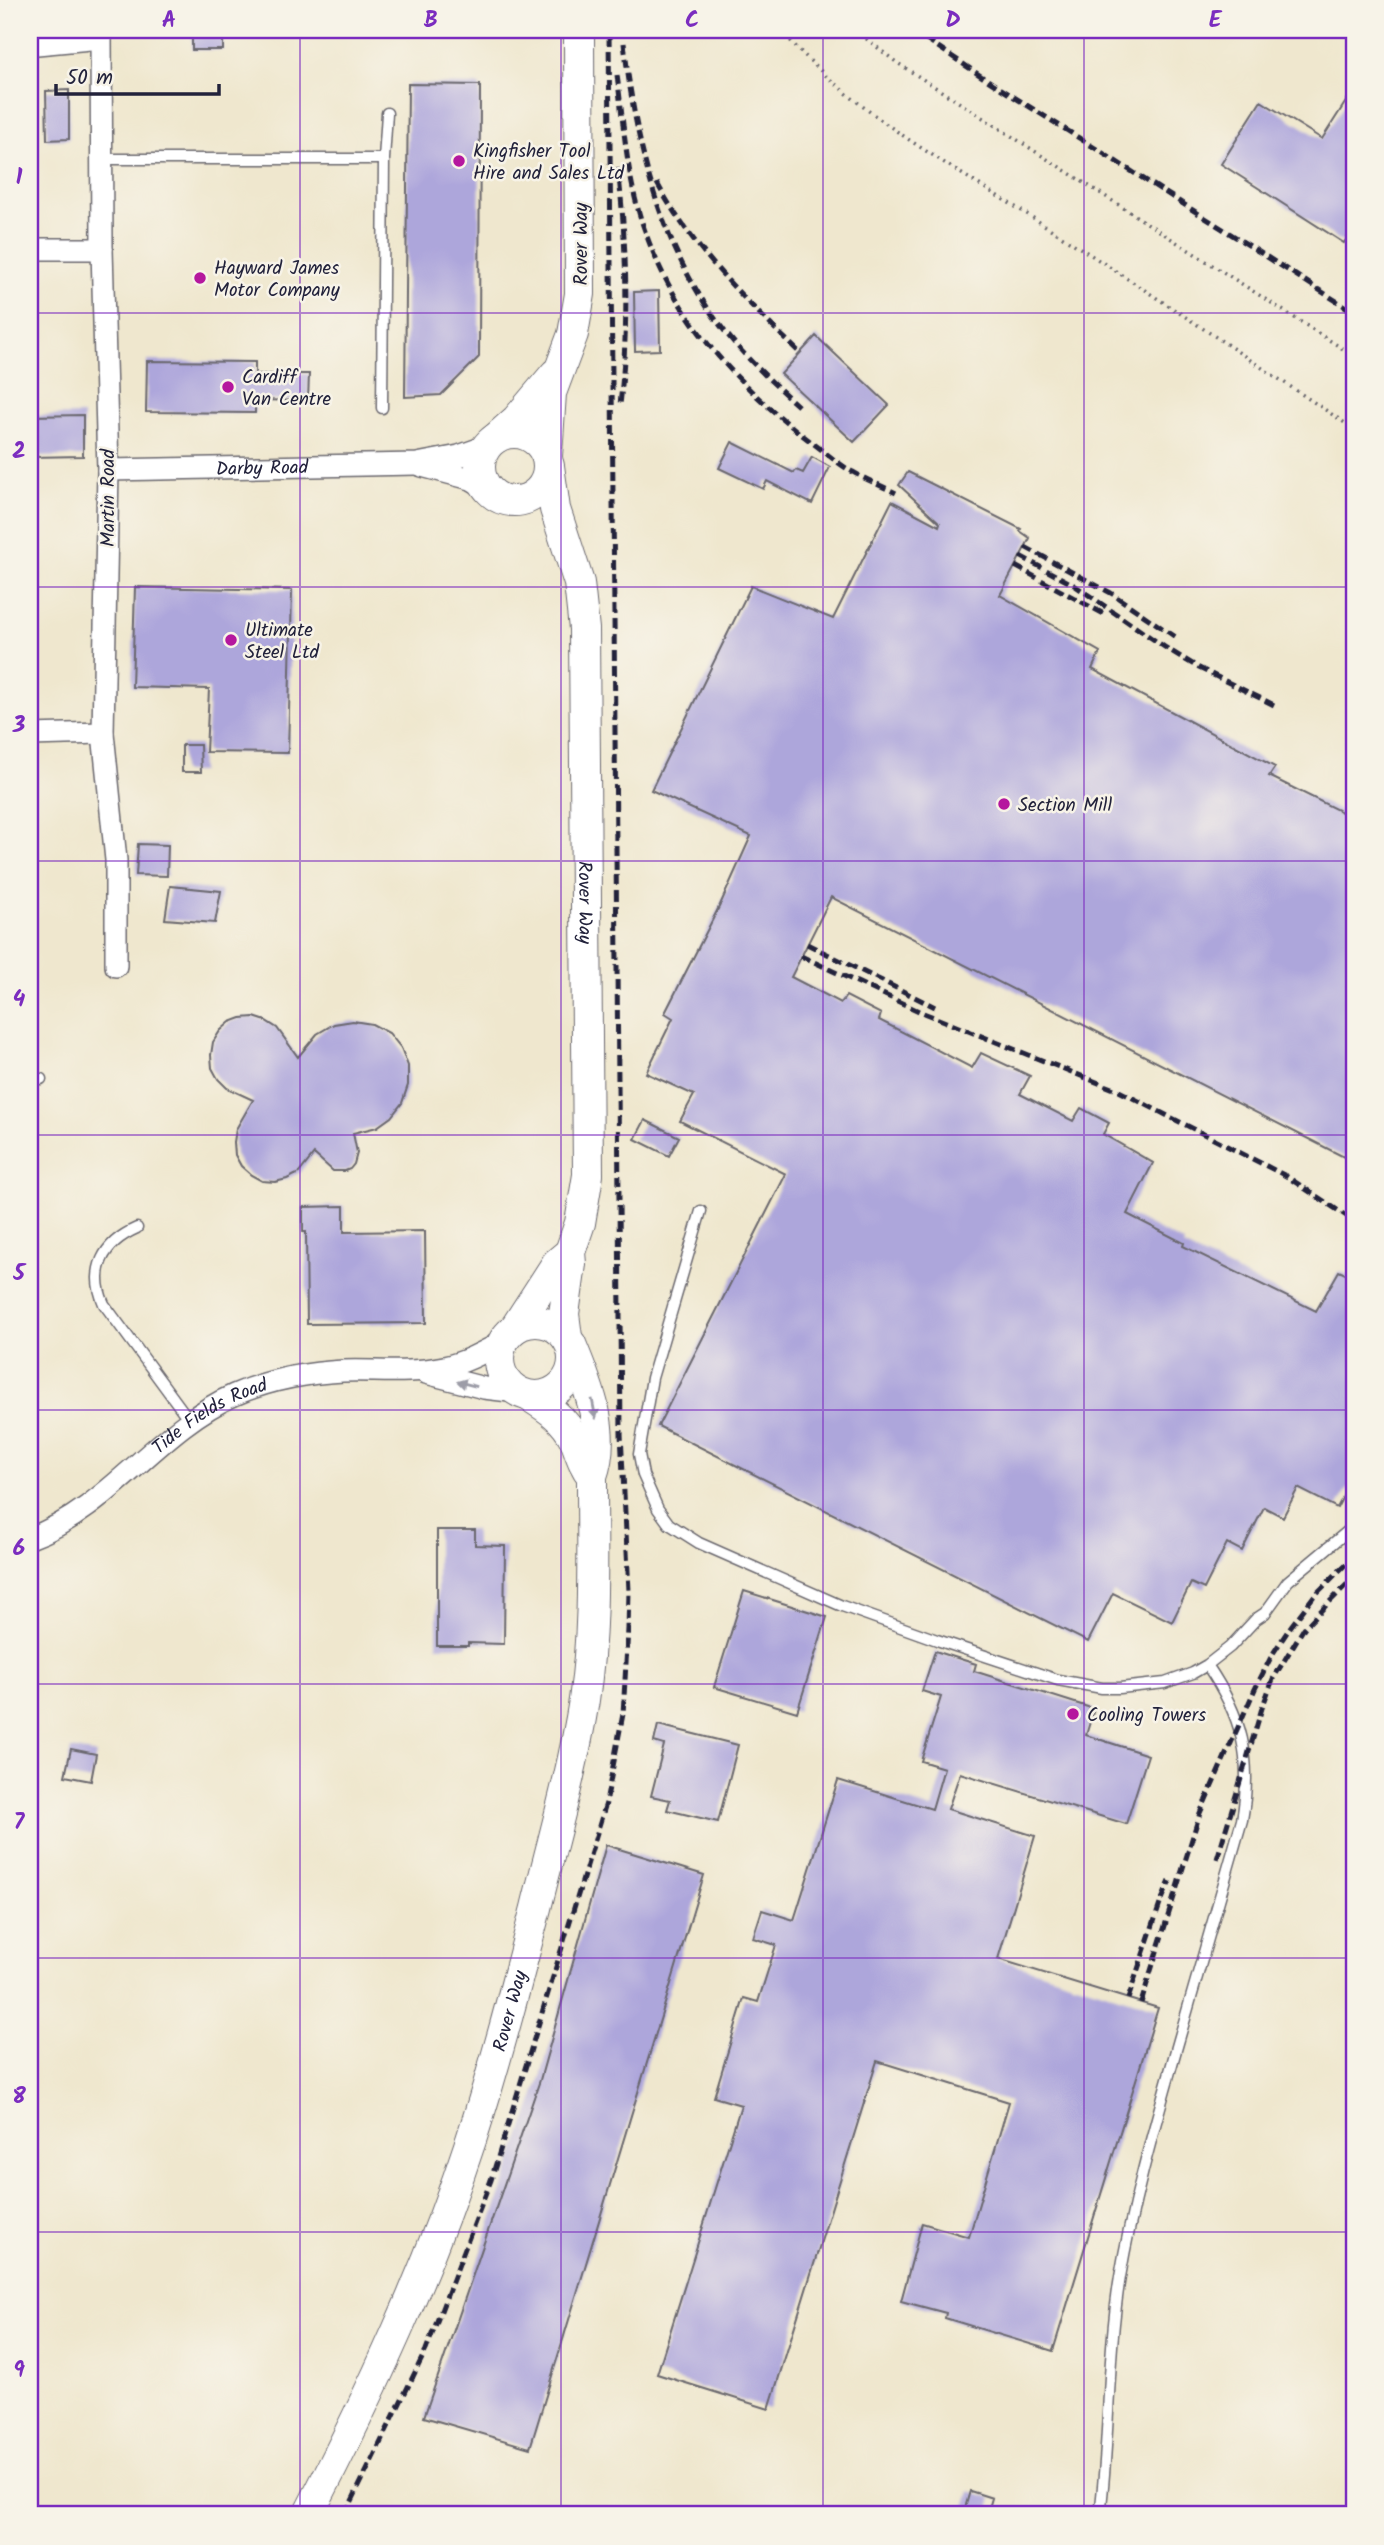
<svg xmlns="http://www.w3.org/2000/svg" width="1384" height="2545" viewBox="0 0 1384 2545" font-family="Kalam,sans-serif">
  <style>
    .building { fill: #ada6db }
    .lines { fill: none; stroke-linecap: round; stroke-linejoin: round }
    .lane-casing { stroke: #6a676e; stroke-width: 13 }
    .street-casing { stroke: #6a676e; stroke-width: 24 }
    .secondary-casing { stroke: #6a676e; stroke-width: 32 }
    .path { stroke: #6a676e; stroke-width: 3.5; stroke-dasharray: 2 5; stroke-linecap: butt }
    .lane { stroke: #fff; stroke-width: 10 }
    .street { stroke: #fff; stroke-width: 21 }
    .secondary { stroke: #fff; stroke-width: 30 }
    .rail { stroke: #22223b; stroke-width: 5; stroke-dasharray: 10 5; stroke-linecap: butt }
    .oneway { fill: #9c9ca7 }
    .grid { fill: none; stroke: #7b2cbf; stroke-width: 2; stroke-opacity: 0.55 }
    .poi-dot { fill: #b5179e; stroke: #f7f3e8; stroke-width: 2.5 }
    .labels { text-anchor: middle; stroke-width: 5; stroke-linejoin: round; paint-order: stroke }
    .poi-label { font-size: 19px; fill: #22223b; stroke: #f7f3e8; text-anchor: start }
    .street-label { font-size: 19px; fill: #22223b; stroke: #f7f3e8 }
    .neatline { fill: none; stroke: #7b2cbf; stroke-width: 2.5 }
    .grid-label { font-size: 23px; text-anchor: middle; font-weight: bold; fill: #7b2cbf }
  </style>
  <rect width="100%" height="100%" fill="#f7f3e8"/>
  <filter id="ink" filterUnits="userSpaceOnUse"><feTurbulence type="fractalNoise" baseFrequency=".0143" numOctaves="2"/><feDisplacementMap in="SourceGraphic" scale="14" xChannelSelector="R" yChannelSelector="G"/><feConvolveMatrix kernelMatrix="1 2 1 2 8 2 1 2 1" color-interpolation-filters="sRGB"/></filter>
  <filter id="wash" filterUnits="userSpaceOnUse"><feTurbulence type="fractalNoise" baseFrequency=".00686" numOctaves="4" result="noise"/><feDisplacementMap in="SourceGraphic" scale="28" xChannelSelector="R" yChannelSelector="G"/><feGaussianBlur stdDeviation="1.57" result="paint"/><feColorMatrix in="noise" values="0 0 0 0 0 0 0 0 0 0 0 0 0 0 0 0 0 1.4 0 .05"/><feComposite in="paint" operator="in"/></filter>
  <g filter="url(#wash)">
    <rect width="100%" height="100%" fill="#efe7ce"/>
    <g id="blocks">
      <path class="building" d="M192,30H223V50H192Z
        M408,84L480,85L479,357L441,395L405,397Z
        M1354,89V227L1344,243L1221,164L1261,101L1322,139Z
        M69,90V139L47,140L46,91Z
        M659,291L660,350L635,351L634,292Z
        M816,336L889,405L854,442L781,374Z
        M147,361L255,362V374H309L308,401L255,400V413L146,412Z
        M83,415V456L30,457V416Z
        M732,442L794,473L796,470L803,473L812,457L830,467L812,504L767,481L763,489L719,468Z
        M908,472L1021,529L1020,531L1030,538L1000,595L1100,652L1092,669L1275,767L1269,776L1354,818V1162L831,897L791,977L841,1003L846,996L881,1014L879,1020L972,1068L981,1053L1030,1076L1020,1094L1073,1121L1081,1108L1109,1123L1103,1134L1153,1163L1127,1214L1184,1243L1183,1246L1316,1311L1339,1271L1354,1278V1490L1348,1487L1337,1508L1298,1488L1283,1517L1264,1507L1242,1551L1227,1543L1204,1589L1191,1583L1172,1622L1113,1593L1088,1642L658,1426L786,1174L680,1121L694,1095L646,1073L673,1018L665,1013L720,905L751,836L651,790L751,586L833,619L892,501L939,526L940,523L899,485Z
        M135,587L292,590L288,753L206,752L209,689L132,687Z
        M182,745H200L201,772H182Z
        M138,844L168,845L167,876L136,875Z
        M170,886L221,891L215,923L165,919Z
        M254,1017L266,1021L277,1028L298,1057L317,1034L334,1024L353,1021L372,1024L389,1033L401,1048L408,1066V1085L402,1103L391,1117L377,1127L353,1133L357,1153L354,1164L350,1169L345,1171H333L314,1154L299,1173L287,1179L275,1182L262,1181L251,1175L241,1166L235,1155L234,1142L236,1129L253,1100L227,1088L218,1079L212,1068L211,1055L213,1042L220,1031L230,1022L241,1018Z
        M645,1120L679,1137L669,1156L635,1139Z
        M344,1206V1232L425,1231L426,1323L307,1324L306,1232H303V1207Z
        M437,1530H475V1545L505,1546L504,1644L468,1643V1646H437Z
        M744,1591L827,1617L797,1712L714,1687Z
        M935,1651L976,1664L974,1671L1094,1709L1086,1735L1148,1755L1126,1824L960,1773L948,1809L1035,1836L998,1959L1158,2008L1053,2351L945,2318L946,2313L901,2301L922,2223L969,2237L1009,2102L877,2061L769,2409L657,2374L741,2105L714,2097L744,1998L758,2002L776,1945L753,1938L762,1910L794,1920L838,1780L932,1809L944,1768L921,1761L941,1697L922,1691Z
        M658,1725L738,1745L718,1822L667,1810L670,1800L651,1796L664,1745L654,1742Z
        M71,1749L96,1754L91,1781L65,1776Z
        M606,1845L704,1875L530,2448L424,2417L540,2080Z
        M970,2491L992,2498L987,2515H963Z"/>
    </g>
  </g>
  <g filter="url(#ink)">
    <use href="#blocks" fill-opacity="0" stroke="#6a676e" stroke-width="2"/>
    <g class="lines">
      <g class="lane-casing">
        <path id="lane" d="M103,159H384L382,408
          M384,159L387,113
          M30,1078L41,1079
          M701,1211L652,1378L639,1454L643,1475L658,1509L669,1524L699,1543L842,1606L937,1640L1058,1680L1102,1688H1120L1165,1683L1193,1673L1207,1665L1230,1647L1256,1619L1265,1613L1288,1581L1354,1526
          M137,1228C103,1243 89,1270 104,1304L190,1421
          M1100,2515C1110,2436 1107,2356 1120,2277C1133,2200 1155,2125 1176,2050C1198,1973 1220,1896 1242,1820C1253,1758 1242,1716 1207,1665"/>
      </g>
      <g class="street-casing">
        <g id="street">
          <path d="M101,30L102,249L108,470L103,733L116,860V966"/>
          <path d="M37,44L101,38"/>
          <path d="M30,249H102"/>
          <path d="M422,466L471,479L488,489"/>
          <path id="s1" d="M108,470L417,464L459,456L487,446"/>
          <path d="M30,735L103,733"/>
          <path d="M426,1373L484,1388L518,1392"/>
          <path id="s2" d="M30,1538C110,1509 157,1429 234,1395C268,1380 305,1373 343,1371C376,1370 411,1374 444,1367C464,1363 484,1352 503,1342"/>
        </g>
      </g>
      <g class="secondary-casing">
        <g id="secondary">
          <circle cx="514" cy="467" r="34"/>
          <path d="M496,438L517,419L555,374"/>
          <path d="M547,455L551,393L573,334L580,294L579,30"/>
          <path id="s3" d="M549,466L555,509L579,583L584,629L588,1175L580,1223L570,1252L571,1264L564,1314L567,1337"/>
          <circle cx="536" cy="1359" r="37"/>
          <path d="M515,1328L557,1263L570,1252"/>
          <path d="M529,1396C548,1408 565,1419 575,1440C580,1453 583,1465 592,1476"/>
          <path id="s4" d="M308,2515C370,2395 429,2269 471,2140C496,2063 516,1985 536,1908C553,1839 573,1770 584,1700C595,1627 592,1550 592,1476C608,1432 588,1385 571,1344"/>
        </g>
      </g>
      <path class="path" d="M781,30C850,110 942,161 1030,216C1139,285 1247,358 1354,429
        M855,30L896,62L1354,356"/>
      <use href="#lane" class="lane"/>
      <use href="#street" class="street"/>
      <use href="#secondary" class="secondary"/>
      <path class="rail" d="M913,30L981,76L1354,312
        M624,43C636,146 660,250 726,333C748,360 773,383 798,406
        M617,75C624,127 627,182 645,231C676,320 737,385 810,441C824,451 838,464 853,472C867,480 882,486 896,493
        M618,168C627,247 629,325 620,405
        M657,183C693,250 746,301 800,353
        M1025,547L1111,593L1177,638
        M1020,556L1074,585L1166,648L1199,668L1276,706
        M1015,566L1104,614
        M807,944L935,1007
        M801,956L921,1012L1119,1091L1286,1176L1354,1221
        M1217,1859L1262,1708L1273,1679L1304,1628L1354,1577
        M1128,1999L1160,1904L1170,1881
        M1141,2003L1200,1813L1255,1689L1272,1655L1291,1626L1314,1596L1354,1556
        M345,2515L426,2350L491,2180L606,1803L623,1714L628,1629L629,1591L621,1434L609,30"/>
    </g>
    <defs><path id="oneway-solid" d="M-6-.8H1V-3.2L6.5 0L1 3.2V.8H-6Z" transform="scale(1.75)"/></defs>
    <g class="oneway">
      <use href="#oneway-solid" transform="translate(467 1384) rotate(-166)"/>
      <use href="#oneway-solid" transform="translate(594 1409) rotate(79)"/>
    </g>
  </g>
  <path class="grid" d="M300,30V2515M561,30V2515M823,30V2515M1084,30V2515M30,313H1354M30,587H1354M30,861H1354M30,1135H1354M30,1410H1354M30,1684H1354M30,1958H1354M30,2232H1354"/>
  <g class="poi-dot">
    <circle cx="459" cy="161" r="7"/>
    <circle cx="200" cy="278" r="7"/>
    <circle cx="228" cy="387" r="7"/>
    <circle cx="231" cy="640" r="7"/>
    <circle cx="1004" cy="804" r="7"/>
    <circle cx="1073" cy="1714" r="7"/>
  </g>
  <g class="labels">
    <g class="poi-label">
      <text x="473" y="157">Kingfisher Tool<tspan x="473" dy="22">Hire and Sales Ltd</tspan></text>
      <text x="214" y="274">Hayward James<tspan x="214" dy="22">Motor Company</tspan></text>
      <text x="242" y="383">Cardiff<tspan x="242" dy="22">Van Centre</tspan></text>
      <text x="245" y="636">Ultimate<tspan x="245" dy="22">Steel Ltd</tspan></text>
      <text x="1018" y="811">Section Mill</text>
      <text x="1087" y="1721">Cooling Towers</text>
    </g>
    <g class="street-label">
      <text transform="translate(580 244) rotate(-90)" y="7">Rover Way</text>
      <text dy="7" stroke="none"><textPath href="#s1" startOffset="154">Darby Road</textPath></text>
      <text transform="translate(107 498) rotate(-90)" y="7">Martin Road</text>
      <text dy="7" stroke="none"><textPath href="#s3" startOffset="441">Rover Way</textPath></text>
      <text dy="7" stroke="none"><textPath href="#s2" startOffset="219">Tide Fields Road</textPath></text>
      <text dy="7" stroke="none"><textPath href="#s4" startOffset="544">Rover Way</textPath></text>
    </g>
  </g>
  <rect width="1384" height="2545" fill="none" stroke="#f7f3e8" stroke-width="77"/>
  <path d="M56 84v10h163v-10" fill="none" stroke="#22223b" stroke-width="3.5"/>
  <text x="66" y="84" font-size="21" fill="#22223b" stroke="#f7f3e8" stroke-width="5" paint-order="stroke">50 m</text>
  <rect x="38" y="38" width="1308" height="2468" class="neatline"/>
  <g class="grid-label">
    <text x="169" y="27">A</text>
    <text x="431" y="27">B</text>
    <text x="692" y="27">C</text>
    <text x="953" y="27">D</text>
    <text x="1215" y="27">E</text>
    <text x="19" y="184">1</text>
    <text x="19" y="458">2</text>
    <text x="19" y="732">3</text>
    <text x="19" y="1006">4</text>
    <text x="19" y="1280">5</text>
    <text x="19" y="1555">6</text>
    <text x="19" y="1829">7</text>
    <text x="19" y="2103">8</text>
    <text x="19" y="2377">9</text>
  </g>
</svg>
